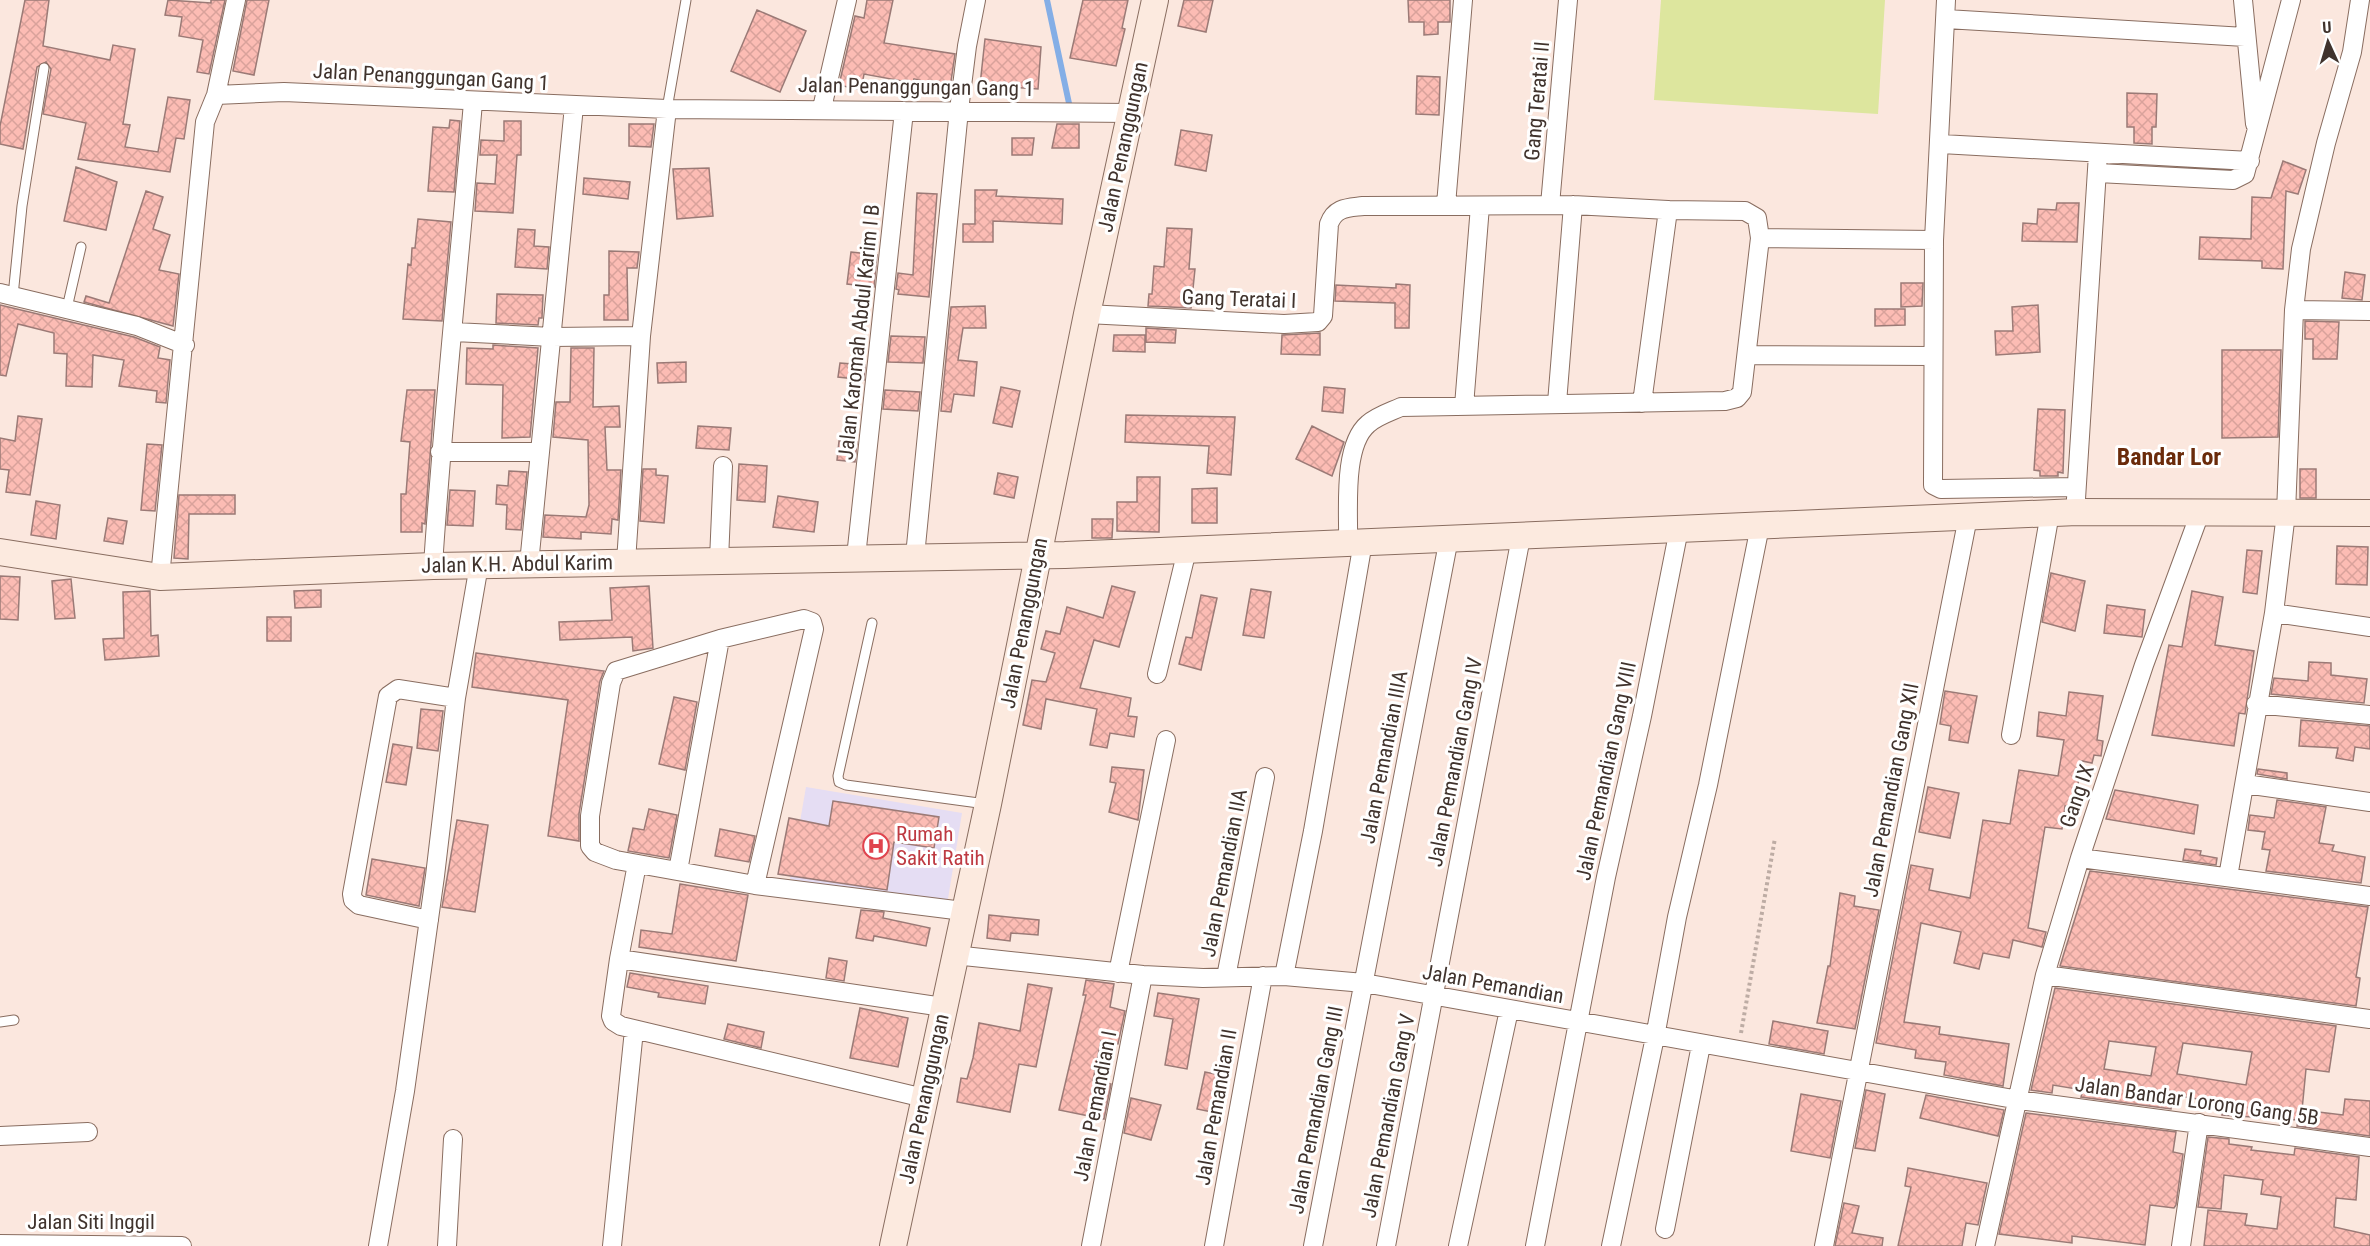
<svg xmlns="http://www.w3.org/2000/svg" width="2370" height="1246" viewBox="0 0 2370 1246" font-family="'Roboto Condensed',sans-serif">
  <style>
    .medical { fill: #e5ddf3 }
    .pitch { fill: #dde69e }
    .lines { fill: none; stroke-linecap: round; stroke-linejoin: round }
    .stream { stroke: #84aee6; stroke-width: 6 }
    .building { fill: url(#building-cross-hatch); stroke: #9b7a76; stroke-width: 1.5; fill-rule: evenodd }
    .lane-casing { stroke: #896d60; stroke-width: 11 }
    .street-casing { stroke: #896d60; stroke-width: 20 }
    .secondary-casing { stroke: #896d60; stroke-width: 28 }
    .path { stroke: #bdaca4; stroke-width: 4; stroke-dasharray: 3 3; stroke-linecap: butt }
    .lane { stroke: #fff; stroke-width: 9 }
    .street { stroke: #fff; stroke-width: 18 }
    .secondary { stroke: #fceadf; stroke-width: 26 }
    .labels { text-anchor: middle; stroke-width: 6; stroke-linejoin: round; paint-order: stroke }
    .street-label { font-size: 21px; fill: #40332d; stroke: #fff }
    .health-label { font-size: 21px; fill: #be3a42; stroke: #fff; text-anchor: start }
    .quarter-label { font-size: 24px; font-weight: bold; fill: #6a2b0b; stroke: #fff }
  </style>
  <defs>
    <pattern id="building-cross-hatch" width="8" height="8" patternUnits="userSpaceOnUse" patternTransform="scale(1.5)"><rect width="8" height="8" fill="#fcbcb4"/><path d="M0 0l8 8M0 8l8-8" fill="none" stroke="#d9a29b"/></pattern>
  </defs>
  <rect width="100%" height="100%" fill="#fbe7de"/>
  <path class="medical" d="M806,787L962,813L947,905L790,879Z"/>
  <path class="pitch" d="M1661,0H1885L1878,114L1654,100Z"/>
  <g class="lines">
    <path class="stream" d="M1047,0L1070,108"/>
  </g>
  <path class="building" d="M25,0H49L43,46L110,60L113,45L135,49L123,124L130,125L125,147L158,152L168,97L190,100L184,139L176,138L170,172L78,159L86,123L43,114L51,69L46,62L37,67L23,149L0,144V126Z
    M168,0L211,3V0H225L209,74L197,72L203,40L179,36L182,17L165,15Z
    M247,0H269L254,75L233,71Z
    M867,0H893L884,43L955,54L950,88L914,79L913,83L864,74L861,90L839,85L855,16L864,18Z
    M1083,0H1128L1122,28L1125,29L1116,66L1070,58Z
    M1184,0H1213L1206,32L1178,26Z
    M1408,0H1450V22H1438V34L1424,35V22H1409Z
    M757,10L806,31L780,92L731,71Z
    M985,39L1041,47L1038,89L980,85Z
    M1417,76L1440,77L1439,115L1416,114Z
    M2127,93L2157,94L2156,127H2152V144L2134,143V127H2127Z
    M450,120L460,121L454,192L428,191L433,127L449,128Z
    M504,121H521V155H517L513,213L475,211L477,183L495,184L497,155H480L481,140L504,141Z
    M629,124H654L651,147L629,146Z
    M1057,124H1079V148H1052Z
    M1181,130L1212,135L1206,171L1175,165Z
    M1012,138H1034L1032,155H1012Z
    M2283,161L2306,170L2298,194L2286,191L2283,269L2262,268V261L2199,259L2200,237L2251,239L2252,197L2271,198Z
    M76,167L117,182L106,230L64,221Z
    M709,168L713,216L677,219L673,169Z
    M584,178L630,182L628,199L583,194Z
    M975,190H997L996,196L1063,199L1062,224L993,221V242H963V224H975Z
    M146,191L163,197L153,229L170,235L159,270L179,274L173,326L84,302L86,296L109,303Z
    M917,193L937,194L929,297L898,294L899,290L896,289L898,273L913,275Z
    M2057,203H2079L2077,242L2022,241L2023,223L2037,224L2038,209L2056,210Z
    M418,219L451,222L442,321L403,319L408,264L411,265L412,248H415Z
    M1167,228L1192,229L1189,269H1195L1191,308L1148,306L1149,294H1152L1154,266L1164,267Z
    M518,229L535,230L534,246L549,247L547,269L515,267Z
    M609,251L639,252L637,268H627L628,320H604V295H609Z
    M851,252L877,255L874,287L847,284Z
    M2345,272L2365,275L2362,300L2342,298Z
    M1901,283H1923L1922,306L1901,307Z
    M1396,284L1410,285L1409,328H1395V303L1335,301L1336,285L1396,288Z
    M497,294L543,295L542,318H539L538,325L496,323Z
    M0,305L134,337L160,347L158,358L170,360L166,403L156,402L157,391L119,386L124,360L93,355L92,387L66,386L67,354L54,353V333L18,324L6,376L0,375Z
    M2038,305L2040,352L1996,355L1995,331H2013L2012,307Z
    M985,306L986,328H963L958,360L977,362L974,396L954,394L951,412L941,411L951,307Z
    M1875,309H1905V325L1875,326Z
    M2305,321L2339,322L2337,359H2313V339H2305Z
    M1146,328L1176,330L1175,343L1146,342Z
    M1320,333V355L1281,354L1282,335Z
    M1114,335H1145V352L1113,351Z
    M891,336L925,337L923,363L888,362Z
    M493,345L538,348L530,437L502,438L503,385L466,384L467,348L493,349Z
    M571,348H594L593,407L619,406L620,427H605L607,470H621L618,520L612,519L611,534L581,532V539L543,537L545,515L586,517L589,505L588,440L553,437L556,402H570Z
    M2222,350H2281L2278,437L2222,438Z
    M686,362V382L658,383L657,363Z
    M840,363L865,365L864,380L838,377Z
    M1001,387L1020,391L1012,427L993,423Z
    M1324,387L1345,389L1343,413L1322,411Z
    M407,390H435L425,524L422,523V532H401V494H406L410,442L401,441Z
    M885,390L920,392L918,411L883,409Z
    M2038,409L2065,410L2063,473L2058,472V476H2040V471L2034,470Z
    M1126,415L1235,417L1231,475L1207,473L1209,446L1125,442Z
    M18,416L42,419L30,495L6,492L9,470L0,469V438L15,441Z
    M698,426L731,428L729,450L696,448Z
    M1312,426L1344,442L1332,476L1296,459Z
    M839,441L857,442L855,462L837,460Z
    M147,444L162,445L155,511L141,510Z
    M739,464L767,466L765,502L737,500Z
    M643,469H656V475L668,476L664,523L640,521Z
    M2300,469H2316V498H2300Z
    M509,471L527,472L521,530L506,529L507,505L496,504L497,485L508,486Z
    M998,473L1018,477L1014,498L994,494Z
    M1137,477H1160L1159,532L1117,531V502H1137Z
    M1217,488V523H1192V489Z
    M450,490L475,491L473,526L447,525Z
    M179,495H235V514H189L188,559L174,558Z
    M778,496L818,502L814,532L773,527Z
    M36,501L60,505L56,539L31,535Z
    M108,518L127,521L123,544L104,541Z
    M1092,519H1113L1112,538H1092Z
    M2337,546L2368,547L2367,585L2336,584Z
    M2247,550L2262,551L2257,594L2243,592Z
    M2051,573L2085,581L2075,631L2042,622Z
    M0,576L20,577L18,620L0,619Z
    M71,579L75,618L55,619L52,581Z
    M649,586L653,648L633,651L632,637L560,640L559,622L612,620L610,588Z
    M1112,586L1135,592L1119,647L1094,640L1080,688L1131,698L1128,716L1137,717L1134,737L1110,733L1107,748L1090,745L1097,709L1046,699L1041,729L1023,725L1032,680L1046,682L1055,653L1041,649L1046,631L1060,634L1067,607L1103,618Z
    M1251,589L1271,592L1264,638L1243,635Z
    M321,590V607L295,608L294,591Z
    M150,591L151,636L158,635L159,656L105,660L103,639L124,638L123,592Z
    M2192,591L2223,597L2215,645L2254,651L2245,714L2239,713L2234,746L2152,735L2169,645L2182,647Z
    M1201,595L1217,598L1201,670L1179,664L1186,637L1192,638Z
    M2107,605L2145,610L2142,637L2104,633Z
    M267,617H291V641H267Z
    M476,653L604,671L600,681L579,814V841L548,836L568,700L472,687Z
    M2309,662L2331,663V675L2367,679L2364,703L2271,694L2274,678L2308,681Z
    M1945,691L1977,696L1968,743L1949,740L1951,726L1940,724Z
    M2069,692L2103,696L2097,740L2103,741L2101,756L2094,755L2092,763L2082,761L2074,807L2065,806L2062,829L2045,827L2028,928L2046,932L2042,947L2013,940L2009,958L1983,953L1979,969L1954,963L1961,932L1921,923L1904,1022L1940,1027L1939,1034L2009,1044L2003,1086L1944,1075L1946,1062L1915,1058L1916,1050L1876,1043L1911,865L1933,869L1929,890L1970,898L1983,820L2010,824L2019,770L2058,776L2064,740L2037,736L2039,712L2066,716Z
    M674,697L697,702L685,770L659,764Z
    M421,709L443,711L438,751L417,748Z
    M2301,720L2370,726V749L2355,747L2353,761L2336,758L2338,748L2299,746Z
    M393,744L412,747L406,785L386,782Z
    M1112,767L1144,770L1138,820L1109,812L1116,783L1110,782Z
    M2258,769L2287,773V779L2257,774Z
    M1928,787L1959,793L1950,838L1919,832Z
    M2115,790L2198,805L2194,834L2106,819Z
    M2277,800L2326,807L2319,843L2334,845L2332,851L2365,857L2361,883L2266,871L2270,850L2262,849L2265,832L2248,830L2250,815L2274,818Z
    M833,801L939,817L934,848L894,842L887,890L778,874L789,818L829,826Z
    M649,809L677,815L669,858L628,851L633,828L644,830Z
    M457,820L488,825L475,912L442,907Z
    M720,829L755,836L749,862L715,856Z
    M2185,849L2201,851L2200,855L2217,858L2216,865L2183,860Z
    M372,859L425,868L419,906L366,895Z
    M2090,871L2368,907L2356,977L2360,978L2356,1006L2060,966Z
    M680,884L748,895L736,961L639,947L641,930L672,934Z
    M1840,893L1855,896L1854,906L1879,910L1855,1029L1817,1023L1828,966H1830Z
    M861,910L884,912L883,918L930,928L926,946L874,936L873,941L856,938Z
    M989,915L1039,920L1038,935L1011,933L1010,941L987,938Z
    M829,958L847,961L844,981L826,978Z
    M630,973L708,986L705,1004L658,997L659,993L627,987Z
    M1086,980L1114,984L1110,1007L1125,1011L1118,1044L1101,1041L1093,1080L1111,1084L1104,1119L1059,1110L1086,995H1083Z
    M1028,984L1052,988L1036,1067L1019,1064L1010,1112L957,1102L961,1078L967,1079L973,1058L979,1023L1020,1031Z
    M2055,988L2336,1026L2329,1072L2306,1069L2302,1110L2343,1115L2345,1099L2370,1101V1136L2297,1126L2298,1120L2222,1115L2223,1103L2173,1095L2171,1109L2081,1097L2083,1090L2053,1085L2052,1093L2031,1090ZM2109,1041L2156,1047L2151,1076L2104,1069ZM2183,1043L2252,1052L2246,1085L2177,1074Z
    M1158,993L1199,999L1187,1069L1165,1065L1173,1019L1154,1016Z
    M860,1008L908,1018L898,1067L850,1058Z
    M1773,1021L1828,1031L1824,1054L1769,1044Z
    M728,1024L764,1032L761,1048L724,1039Z
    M1205,1072L1225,1076L1217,1113L1197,1109Z
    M1866,1090L1885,1094L1875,1151L1855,1148Z
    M1801,1094L1841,1101L1830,1158L1791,1151Z
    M1926,1095L2004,1110L1998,1136L1920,1118Z
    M1131,1098L1161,1105L1151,1140L1124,1133Z
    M2026,1113L2176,1132L2173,1152L2183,1154L2176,1205L2174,1208L2150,1205L2145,1245L2072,1236V1243L1999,1234Z
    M2208,1137L2229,1139V1144L2252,1147L2251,1150L2294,1155L2295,1148L2359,1157L2356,1200L2336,1198L2334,1227L2370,1235V1246H2204L2208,1210L2247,1214L2245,1225L2277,1229L2281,1197L2261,1194L2263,1180L2224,1175L2221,1209L2198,1207Z
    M1908,1168L1987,1183L1978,1225L1966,1223L1962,1246H1898L1911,1187L1905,1186Z
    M1844,1203L1859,1206L1852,1233L1883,1238L1882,1246H1835Z"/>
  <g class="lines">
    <g class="lane-casing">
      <path id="lane" d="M667,109L686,0
        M13,296L22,206L44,68
        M67,308L81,247
        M872,623L838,776L839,782L846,785L986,804
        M0,1022L14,1020"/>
    </g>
    <g class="street-casing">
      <path id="street" d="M1946,0L1934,240L1933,485L1941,489L2075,487
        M2243,0L2255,124
        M1946,19L2245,37
        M216,95L236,0
        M822,108L847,0
        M1941,144L2250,161
        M2098,173L2233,180L2245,174L2291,0
        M1446,205L1463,0
        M1550,205L1568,0
        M1760,238L1934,240
        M0,293L137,326L185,345
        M2294,310L2370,311
        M1087,314L1284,324L1318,322L1323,316L1329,224C1335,207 1348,208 1363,206L1573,205L1668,210L1745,211L1757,218L1760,238L1742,392L1737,398L1725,401L1401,407C1390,412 1377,416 1368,424C1342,446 1349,512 1348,543
        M454,332L552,337L641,336
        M1747,355L1933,356
        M1557,403L1573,205
        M1642,403L1668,210
        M1464,406L1480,206
        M440,452H540
        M2076,499L2098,154
        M915,556L959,110L967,46L976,0
        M856,557L904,111
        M719,560L723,466
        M626,562L641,336L667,109
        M529,564L574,106
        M433,566C443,411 460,257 473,102
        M160,577L205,122L216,95L284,92L667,109L1131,113
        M2274,613L2286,513L2294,310L2301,249L2326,143L2352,52L2360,0
        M1157,674L1187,550
        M2256,704L2370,715
        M2011,735L2050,513
        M2245,784L2370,802
        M2080,858L2370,896
        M637,864L619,959L943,1007
        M678,871L720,639
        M2228,877L2274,613L2370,627
        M755,885L814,629L812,622L804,619L720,639L616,671L611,683L590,816V846L595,852L616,860L755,885L963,911
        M429,920L359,905L353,900L352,894L388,696L398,689L456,698
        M954,955L1143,975L1203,978L1284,976L1364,983L2019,1100L2370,1147
        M619,959L611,1016L613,1021L621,1026L924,1098
        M1118,973L1166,740
        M2045,975L2370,1019
        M1284,976L1313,831L1363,542
        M1226,977L1265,777
        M0,1136L88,1132
        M1665,1229L1701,1045
        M0,1244L182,1246
        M378,1246L405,1091L435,876L456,698L479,565
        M447,1246L453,1139
        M612,1246L634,1030
        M1091,1246L1143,975
        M1214,1246L1263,976
        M1313,1246L1449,538
        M1386,1246L1521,537
        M1458,1246L1509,1010
        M1535,1246L1606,877L1642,716L1679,529
        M1611,1246L1655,1037L1677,917L1708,785L1760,526
        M1824,1246L1968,517
        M1985,1246L2045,975L2080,858L2144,665L2200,513
        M2181,1246L2199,1123"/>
    </g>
    <g class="secondary-casing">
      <path id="secondary" d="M0,552L160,577L433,566L1065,555L2077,512L2370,513
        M893,1246L988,804L1087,314L1155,0"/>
    </g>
    <path class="path" d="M1741,1033L1775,838"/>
    <use href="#lane" class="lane"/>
    <use href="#street" class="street"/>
    <use href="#secondary" class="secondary"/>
  </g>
  <defs>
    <g id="hospital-ring" transform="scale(1.35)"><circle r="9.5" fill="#fff" stroke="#e0444e" stroke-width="1.5"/><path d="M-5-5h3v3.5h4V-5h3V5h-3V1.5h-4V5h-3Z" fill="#e0444e"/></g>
  </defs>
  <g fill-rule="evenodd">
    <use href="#hospital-ring" x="876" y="846"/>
  </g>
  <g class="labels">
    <g class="street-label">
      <text transform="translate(431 77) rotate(3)" y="7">Jalan Penanggungan Gang 1</text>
      <text transform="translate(916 87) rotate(1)" y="7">Jalan Penanggungan Gang 1</text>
      <text transform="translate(1537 101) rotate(-85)" y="7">Gang Teratai II</text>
      <text transform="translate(1123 147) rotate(-78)" y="7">Jalan Penanggungan</text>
      <text transform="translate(1239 299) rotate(2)" y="7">Gang Teratai I</text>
      <text transform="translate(859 332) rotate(-84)" y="7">Jalan Karomah Abdul Karim I B</text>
      <text transform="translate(517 564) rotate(-1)" y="7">Jalan K.H. Abdul Karim</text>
      <text transform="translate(1024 623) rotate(-79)" y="7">Jalan Penanggungan</text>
      <text transform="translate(1384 757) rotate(-79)" y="7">Jalan Pemandian IIIA</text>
      <text transform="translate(1455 762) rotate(-79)" y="7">Jalan Pemandian Gang IV</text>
      <text transform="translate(1606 771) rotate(-78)" y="7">Jalan Pemandian Gang VIII</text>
      <text transform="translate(1891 790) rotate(-79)" y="7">Jalan Pemandian Gang XII</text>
      <text transform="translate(2077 796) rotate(-71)" y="7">Gang IX</text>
      <text transform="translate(1224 873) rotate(-79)" y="7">Jalan Pemandian IIA</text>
      <text transform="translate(1493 984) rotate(10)" y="7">Jalan Pemandian</text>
      <text transform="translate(924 1099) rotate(-78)" y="7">Jalan Penanggungan</text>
      <text transform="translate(2197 1101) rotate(8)" y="7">Jalan Bandar Lorong Gang 5B</text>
      <text transform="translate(1095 1106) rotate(-79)" y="7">Jalan Pemandian I</text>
      <text transform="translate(1216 1107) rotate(-80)" y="7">Jalan Pemandian II</text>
      <text transform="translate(1316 1110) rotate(-79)" y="7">Jalan Pemandian Gang III</text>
      <text transform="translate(1388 1116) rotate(-79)" y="7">Jalan Pemandian Gang V</text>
      <text x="91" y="1229">Jalan Siti Inggil</text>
    </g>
    <g class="health-label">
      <text x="896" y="841">Rumah<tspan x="896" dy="24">Sakit Ratih</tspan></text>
    </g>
    <g class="quarter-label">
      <text x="2169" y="465">Bandar Lor</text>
    </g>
  </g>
  <g transform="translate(2328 42) rotate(356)" stroke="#ffffff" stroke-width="4.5" paint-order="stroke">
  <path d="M0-4.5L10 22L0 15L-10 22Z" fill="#40332d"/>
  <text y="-9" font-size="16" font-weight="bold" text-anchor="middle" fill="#40332d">U</text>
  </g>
</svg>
